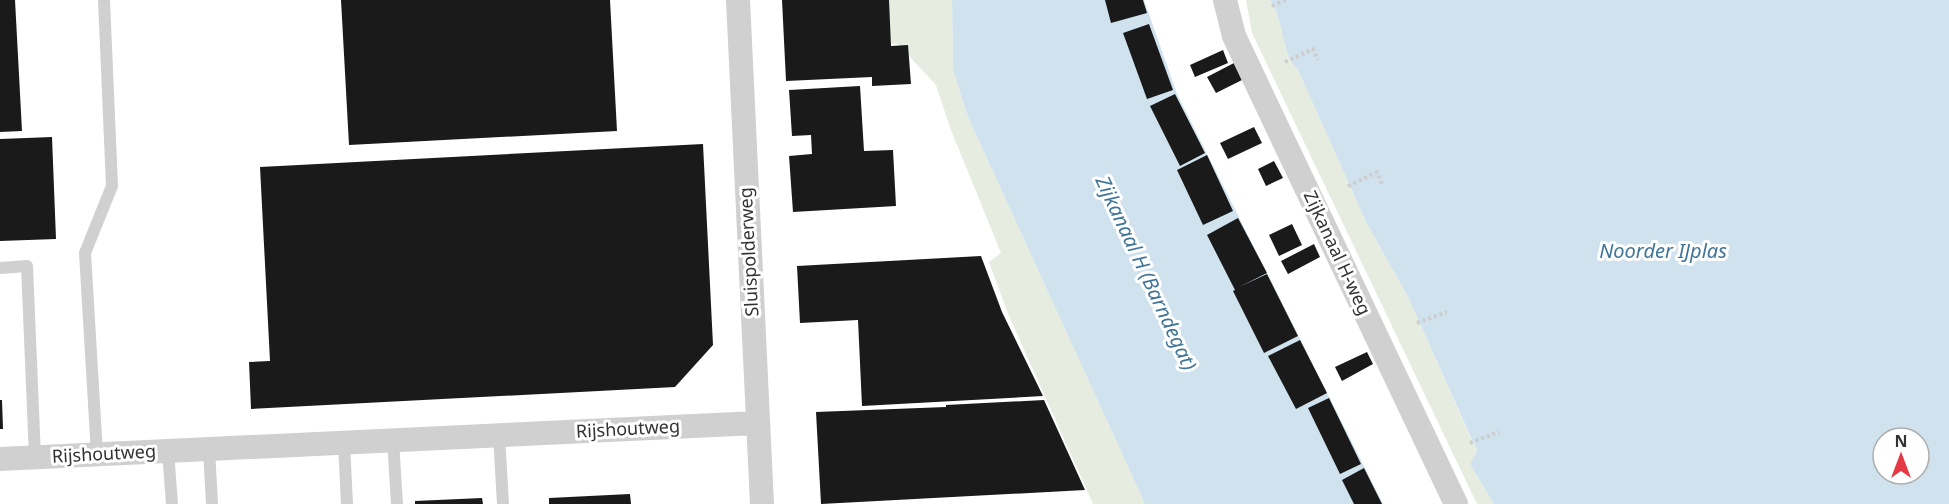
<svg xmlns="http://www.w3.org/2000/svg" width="1949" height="504" viewBox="0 0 1949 504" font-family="'Noto Sans',sans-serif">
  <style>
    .green { fill: #e6ecdf }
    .water { fill: #cfe2ee; fill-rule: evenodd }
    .building { fill: #1a1a1a }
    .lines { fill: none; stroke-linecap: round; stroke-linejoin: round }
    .path { stroke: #cdcdcd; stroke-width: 4; stroke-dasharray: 3 3; stroke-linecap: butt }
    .lane { stroke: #d0d0d0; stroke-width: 12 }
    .street { stroke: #d0d0d0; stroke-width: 24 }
    .labels { text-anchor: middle; stroke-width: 6; stroke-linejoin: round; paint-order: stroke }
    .street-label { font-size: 18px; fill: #333; stroke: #fff }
    .water-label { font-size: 20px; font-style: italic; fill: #3f7597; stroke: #fff }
  </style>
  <rect width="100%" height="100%" fill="#fff"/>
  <path class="green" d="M882,0H952L953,70L968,117L1145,504H1093L1009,316L989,262L1001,253L951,130L936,85L898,44L883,43Z
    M1246,0H1270C1285,21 1280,52 1298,70L1367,224L1407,295L1477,452L1470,464L1494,504H1477L1252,33Z"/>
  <path class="water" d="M952,0H1144L1177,94L1383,504H1145L968,117L953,70Z
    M1270,0H1949V504H1494L1470,464L1477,451L1407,295L1367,224L1298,70C1280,52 1285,21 1270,0ZM1883,438H1919V474H1883Z"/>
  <path class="building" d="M0,0H15L22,131L0,132Z
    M341,0H610L617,131L349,145Z
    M782,0H889L891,46L908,45L911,84L872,86V77L786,81Z
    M1105,0H1143L1147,13L1111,23Z
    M1149,24L1173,90L1147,99L1123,33Z
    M1223,50L1228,63L1195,77L1190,65Z
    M1234,63L1242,80L1216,93L1207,77Z
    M860,86L864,151L893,150L896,206L793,212L789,156L812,154L811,135L792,136L789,90Z
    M1175,94L1205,153L1180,166L1150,106Z
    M1254,127L1262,143L1228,159L1220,143Z
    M52,137L56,239L0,241V139Z
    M703,144L713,345L675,387L251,409L249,362L270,361L260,167Z
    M1207,155L1233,211L1203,225L1177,170Z
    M1274,161L1283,178L1266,186L1258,169Z
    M1238,218L1267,273L1239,287L1267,274L1298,336L1264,353L1233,291L1235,290L1207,235Z
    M1292,224L1302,245L1279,256L1269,235Z
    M1314,244L1320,257L1288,274L1281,261Z
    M981,256L1002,312L1043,396L862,406L858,320L800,323L797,266Z
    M1300,340L1327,393L1296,409L1268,356Z
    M1367,352L1373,364L1342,381L1335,367Z
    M1329,398L1361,464L1340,474L1308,408Z
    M0,400H2L3,429H0Z
    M1044,400L1085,490L821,504L816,412L946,407V405Z
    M1364,468L1382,504H1354L1342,480Z
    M630,494L631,504H549V498Z
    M482,498L483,504H415V501Z"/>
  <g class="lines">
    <path class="path" d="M1272,6L1286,0
      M1285,62L1313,49L1318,60
      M1348,186L1377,172L1382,184
      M1417,323L1447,312
      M1470,443L1499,432"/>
    <path class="lane" d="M0,268L27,266L35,457
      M499,435L503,504
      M393,440L397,504
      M344,443L347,504
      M209,449L212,504
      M168,451L172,504
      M97,454L85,253L112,186L104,0"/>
    <path class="street" d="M738,0L762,504
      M1225,0L1234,36L1456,504
      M0,459L757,423"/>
  </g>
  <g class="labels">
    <g class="street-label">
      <text transform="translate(749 252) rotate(-93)" y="6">Sluispolderweg</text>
      <text transform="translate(1337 253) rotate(65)" y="6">Zijkanaal H-weg</text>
      <text transform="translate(628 429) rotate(-3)" y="6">Rijshoutweg</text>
      <text transform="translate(104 454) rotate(-3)" y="6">Rijshoutweg</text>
    </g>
    <g class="water-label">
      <text x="1663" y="258">Noorder IJplas</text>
      <text transform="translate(1146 273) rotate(65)" y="7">Zijkanaal H (Barndegat)</text>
    </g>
  </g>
  <g transform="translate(1901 456)"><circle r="28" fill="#ffffff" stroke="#adadad" stroke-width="1.5"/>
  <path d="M0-4.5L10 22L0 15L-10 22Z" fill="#e63946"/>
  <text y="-9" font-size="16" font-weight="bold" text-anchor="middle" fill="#333333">N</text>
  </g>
</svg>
